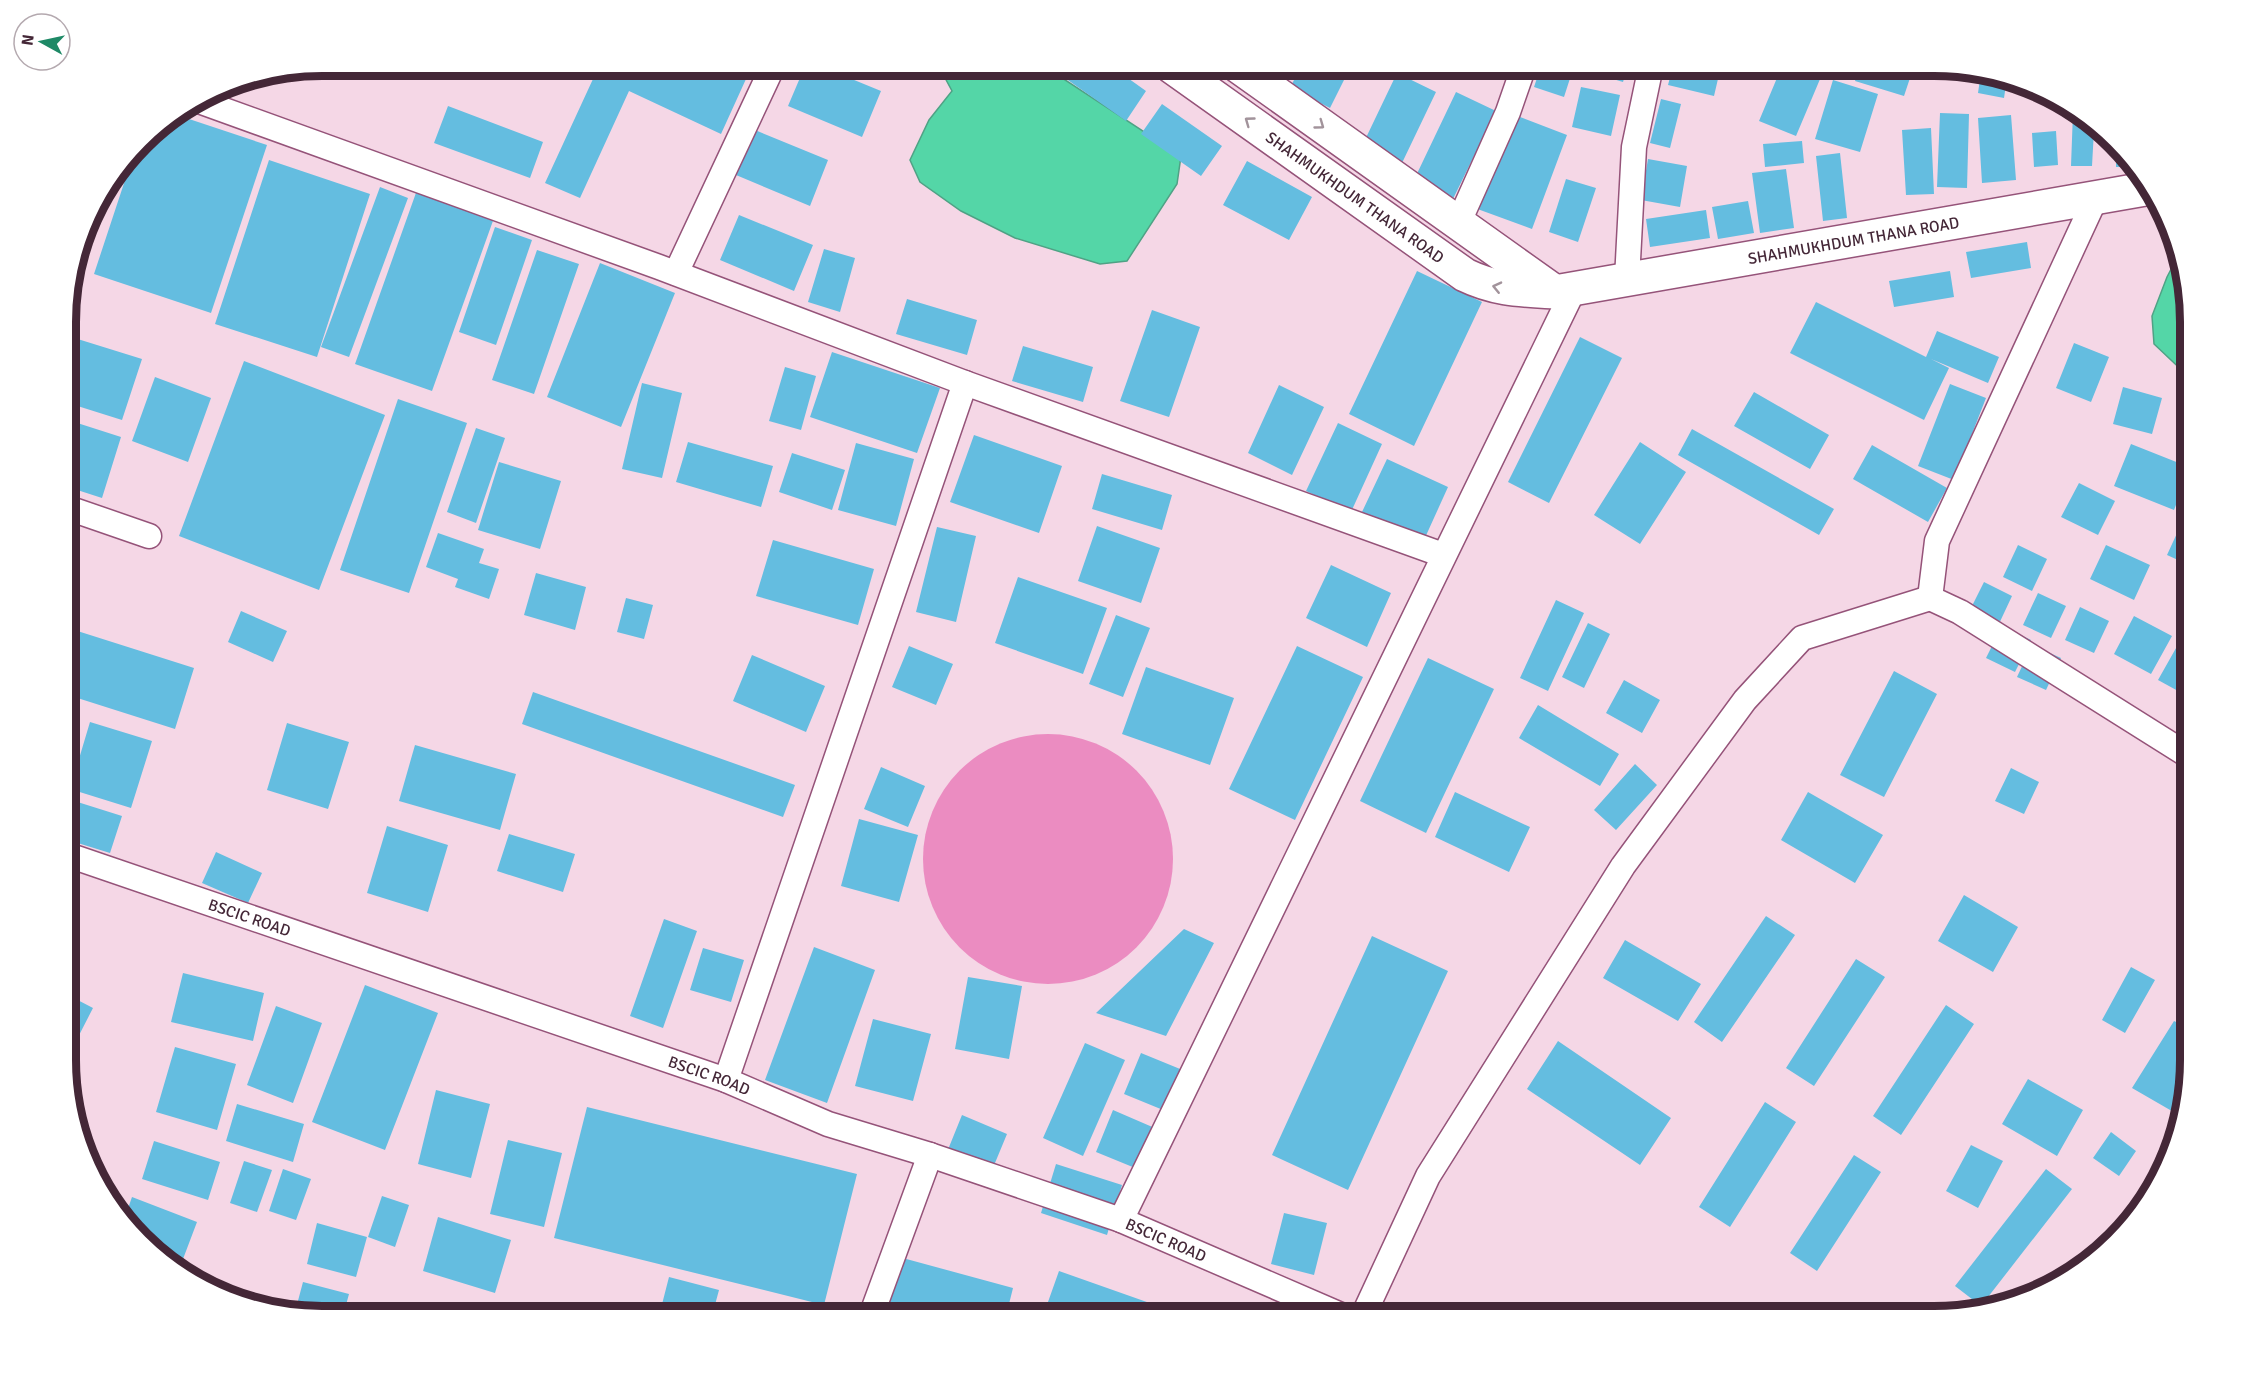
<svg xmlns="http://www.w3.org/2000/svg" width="2256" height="1382" viewBox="0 0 2256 1382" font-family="Signika,sans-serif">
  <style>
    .green { fill: #eb8cc1 }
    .water { fill: #54d6a7; stroke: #4fa285; stroke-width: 1.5 }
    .building { fill: #64bde0 }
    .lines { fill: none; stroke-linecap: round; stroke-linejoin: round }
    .street-casing { stroke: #955379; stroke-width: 27 }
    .secondary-casing { stroke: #955379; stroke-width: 36 }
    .street { stroke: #fff; stroke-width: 24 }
    .secondary { stroke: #fff; stroke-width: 33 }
    .oneway { stroke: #a2939b }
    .labels { text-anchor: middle; stroke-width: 5; stroke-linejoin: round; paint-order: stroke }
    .street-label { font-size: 16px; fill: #442737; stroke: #fff }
    .rim { fill: none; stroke: #442737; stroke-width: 8 }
  </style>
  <rect width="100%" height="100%" fill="#f5d7e6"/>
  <path class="green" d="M923 859a125 125 0 1 1 250 0a125 125 0 1 1-250 0Z"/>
  <path class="water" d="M947,66H1044L1181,156L1177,184L1127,261L1100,264L1015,238L961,211L920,182L910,160L929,120L952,91L944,76Z
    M2179,254L2189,305V377L2154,344L2152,316L2167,277Z"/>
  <path class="building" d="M599,66H718L746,79L721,134L629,91L580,198L545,183Z
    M805,66H820L881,91L862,137L788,106Z
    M1074,66H1111L1146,91L1126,121L1065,78Z
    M1301,66H1351L1330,108L1290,88Z
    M1416,66H1447L1441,78Z
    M1541,66H1574L1564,97L1534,87Z
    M1595,66H1628L1623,82L1593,73Z
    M1673,66H1721L1714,96L1668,85Z
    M1782,66H1807L1823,72L1796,136L1759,121Z
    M1860,66H1914L1904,96L1855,81Z
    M1981,72L2007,78L2004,98L1978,93Z
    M1397,73L1436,92L1402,163L1363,144Z
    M1833,80L1878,94L1860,152L1815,139Z
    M1581,87L1620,95L1611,136L1572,127Z
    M2037,90L2057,98L2037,99Z
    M1456,92L1496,111L1452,201L1413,182Z
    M1661,99L1681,104L1670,148L1650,143Z
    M1162,104L1222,146L1201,176L1141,134Z
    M448,106L543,142L530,178L434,143Z
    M1507,112L1567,135L1532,229L1472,207Z
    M2073,112L2094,130L2092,166H2071Z
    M1940,113L1969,114L1967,188L1937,187Z
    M177,115L267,145L211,313L94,274L133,156L153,130Z
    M2011,115L2016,180L1982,183L1978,118Z
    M1931,128L1934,194L1906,195L1902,130Z
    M755,130L828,160L810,206L736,175Z
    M2056,131L2058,165L2034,167L2032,133Z
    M1802,141L1804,163L1765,167L1763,144Z
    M2116,151L2133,167H2116Z
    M1840,153L1847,218L1823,221L1816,156Z
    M1648,159L1687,166L1680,207L1641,200Z
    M269,160L370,194L317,357L215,324Z
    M1247,161L1312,197L1289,240L1223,205Z
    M1786,169L1794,228L1760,233L1752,173Z
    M1566,179L1596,188L1578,242L1549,232Z
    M380,187L408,198L349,357L321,347Z
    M417,190L494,218L432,391L355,364Z
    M1748,201L1754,233L1718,239L1712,207Z
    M1706,210L1710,238L1650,247L1646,219Z
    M91,213L97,215L77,265L76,264Z
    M739,215L813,245L794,291L720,260Z
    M495,227L532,240L496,345L459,332Z
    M2027,242L2031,268L1971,278L1966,252Z
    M824,249L855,258L840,312L808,302Z
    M537,250L579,264L534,394L492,380Z
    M600,263L675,293L621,427L547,397Z
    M1417,271L1482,302L1414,446L1349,414Z
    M1950,271L1954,297L1894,307L1889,281Z
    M907,299L977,320L967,355L896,334Z
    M1816,302L1926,357L1937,331L1999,357L1988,383L1931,359L1949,368L1924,420L1790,353Z
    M1152,310L1200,327L1169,417L1120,401Z
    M68,336L142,359L122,420L68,403Z
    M1580,337L1622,358L1549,503L1508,482Z
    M2074,343L2109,357L2091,402L2056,388Z
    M1023,346L1093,367L1083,402L1012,381Z
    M832,352L940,388L917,453L810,417Z
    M244,361L385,415L319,590L179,536Z
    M785,367L816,376L801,430L769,421Z
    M155,377L211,398L188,462L132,441Z
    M642,383L682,393L662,478L622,469Z
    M1950,384L1986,398L1954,480L1918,466Z
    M1279,385L1324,407L1292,475L1248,453Z
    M2123,387L2162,398L2152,434L2113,424Z
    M1754,392L1829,435L1810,469L1734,426Z
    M398,399L467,423L409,593L340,570Z
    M2188,417H2189V436H2185Z
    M68,420L121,437L102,498L68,487Z
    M1338,423L1382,444L1351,512L1306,491Z
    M476,428L505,438L476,523L447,512Z
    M1692,429L1834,509L1819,535L1678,455Z
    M974,435L1062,466L1039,533L950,502Z
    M688,442L773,466L761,507L676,482Z
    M1640,442L1686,472L1640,544L1594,515Z
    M856,443L914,459L896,526L838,510Z
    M2131,444L2189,467V472L2174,510L2114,486Z
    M1872,445L1947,488L1928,522L1853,479Z
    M792,453L845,470L832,510L779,492Z
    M1387,459L1448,487L1424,540L1362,512Z
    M499,462L561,481L540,549L478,530Z
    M1102,474L1172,495L1162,530L1092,509Z
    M2079,483L2115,501L2098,535L2061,517Z
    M2184,518L2189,521V565L2167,555Z
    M1097,526L1160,548L1141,603L1078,581Z
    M937,527L976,536L956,622L916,612Z
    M438,533L484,549L479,563L499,569L489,599L455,587L458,579L426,567Z
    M773,540L874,569L858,625L756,596Z
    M2018,545L2047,559L2032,591L2003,577Z
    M2106,545L2150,565L2134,600L2090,579Z
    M1331,565L1391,593L1367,647L1306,618Z
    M536,573L586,587L575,630L524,615Z
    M1018,577L1107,608L1083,674L995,643Z
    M1984,582L2012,596L1997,628L1968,614Z
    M2038,593L2066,606L2051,638L2023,625Z
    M626,598L653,605L644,639L617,632Z
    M1556,600L1584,613L1548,691L1520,678Z
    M2080,607L2109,621L2094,653L2065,640Z
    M241,611L287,631L273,662L228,642Z
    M1116,615L1150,628L1123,697L1089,684Z
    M2134,616L2172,636L2151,674L2114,654Z
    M1588,623L1610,634L1584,688L1562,677Z
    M2002,626L2031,640L2015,672L1986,658Z
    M68,628L194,668L175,729L68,695Z
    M2180,641L2189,646V697L2158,680Z
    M2032,645L2061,658L2046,690L2017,677Z
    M909,646L953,664L936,705L892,687Z
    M1297,646L1363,677L1295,820L1229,789Z
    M752,655L825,686L806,732L733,701Z
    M1428,658L1494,689L1426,833L1360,801Z
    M1146,667L1234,698L1210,765L1122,734Z
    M1894,671L1937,694L1884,797L1840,775Z
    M1624,680L1660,700L1642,733L1606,713Z
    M533,692L795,785L783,817L522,724Z
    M1538,705L1619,754L1600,786L1519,738Z
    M2189,717V742L2178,734Z
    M90,722L152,741L131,808L70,789Z
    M287,723L349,742L328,809L267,790Z
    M415,745L516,774L500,830L399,801Z
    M1635,764L1657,785L1616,830L1594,810Z
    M881,767L925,786L908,827L864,809Z
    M2011,768L2039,782L2024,814L1995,801Z
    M1455,792L1530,827L1509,872L1435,837Z
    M1808,792L1883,835L1855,883L1781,840Z
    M68,799L122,816L110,853L68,840Z
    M859,819L918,835L899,902L841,886Z
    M387,826L448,845L428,912L367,893Z
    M509,834L575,854L563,892L497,871Z
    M216,852L262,873L248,903L202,883Z
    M1964,895L2018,927L1993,972L1938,941Z
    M1766,916L1795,935L1722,1042L1694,1022Z
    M664,919L697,931L663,1028L630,1016Z
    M1184,929L1214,943L1166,1036L1096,1013Z
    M1372,936L1448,971L1348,1190L1272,1155Z
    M1625,940L1701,984L1678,1021L1603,978Z
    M814,947L875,970L827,1103L765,1080Z
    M703,948L744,960L731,1002L690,990Z
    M1856,959L1885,977L1814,1086L1786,1068Z
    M2131,967L2155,980L2125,1033L2102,1020Z
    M183,973L264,993L253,1041L171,1022Z
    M968,977L1022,986L1009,1059L955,1049Z
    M365,985L438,1013L385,1150L312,1122Z
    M68,995L93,1008L73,1047L68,1045Z
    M1946,1005L1974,1024L1901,1135L1873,1116Z
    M276,1006L322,1023L293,1103L247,1085Z
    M873,1019L931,1034L913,1101L855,1086Z
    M2174,1021L2189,1028V1076L2177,1114L2132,1088Z
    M1558,1041L1671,1118L1640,1165L1527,1089Z
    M1085,1043L1125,1060L1083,1156L1043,1138Z
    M175,1047L236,1064L217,1130L156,1112Z
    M1141,1053L1185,1071L1168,1112L1124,1094Z
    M2028,1079L2083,1110L2057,1156L2002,1124Z
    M436,1090L490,1104L471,1178L418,1164Z
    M1765,1102L1796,1122L1730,1227L1699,1207Z
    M237,1104L304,1124L293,1162L226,1141Z
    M587,1107L857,1174L824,1305L554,1238Z
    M1113,1110L1157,1129L1140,1170L1096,1152Z
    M962,1115L1007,1134L990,1175L945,1157Z
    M2111,1132L2136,1151L2119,1176L2093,1158Z
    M508,1140L562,1153L544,1227L490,1214Z
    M154,1141L220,1162L208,1200L142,1179Z
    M1971,1145L2003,1161L1978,1208L1946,1191Z
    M1854,1155L1881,1172L1817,1271L1790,1253Z
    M244,1161L272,1170L257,1212L230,1203Z
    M1056,1164L1122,1185L1107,1235L1041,1213Z
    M283,1169L311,1179L296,1220L269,1211Z
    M2046,1169L2072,1189L1981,1306L1955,1286Z
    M382,1196L409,1205L395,1247L368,1237Z
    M132,1197L197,1222L183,1259L161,1250L125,1217Z
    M1284,1213L1327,1223L1314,1275L1271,1264Z
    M438,1217L511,1240L495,1293L423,1271Z
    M317,1223L367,1237L356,1277L307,1264Z
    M899,1257L1013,1288L1006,1316H884Z
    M1059,1271L1161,1307L1158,1316H1043Z
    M669,1277L719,1290L712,1316H659Z
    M303,1282L349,1294L343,1316L295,1312Z
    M1466,1302L1517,1315V1316H1462Z
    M1903,1307L1913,1315H1896Z
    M540,1310L561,1315V1316H538Z"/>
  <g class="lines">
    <g class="street-casing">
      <g id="street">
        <path d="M199,101L659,267L965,383L1443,555"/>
        <path d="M2097,195L1937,541L1930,598L1960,612L2189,756"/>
        <path d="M1458,224L1508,112L1524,66"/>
        <path d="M676,273L773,66"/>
        <path d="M1627,279L1634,147L1651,66"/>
        <path d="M68,508L149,536"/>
        <path id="s1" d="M68,855L726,1080L828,1124L930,1155L1121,1220L1343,1316"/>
        <path d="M726,1080L965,383"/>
        <path d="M1121,1220L1574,289"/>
        <path d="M871,1316L930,1155"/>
        <path d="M1363,1316L1428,1176L1623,866L1745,700L1802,638L1930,598"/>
      </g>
    </g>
    <g class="secondary-casing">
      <g id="secondary">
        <path id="s2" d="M1171,66L1465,275C1496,290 1521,290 1555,292L2151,188"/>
        <path d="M1238,66L1555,292"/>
      </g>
    </g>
    <use href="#street" class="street"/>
    <use href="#secondary" class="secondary"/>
  </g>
  <defs><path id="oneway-chevron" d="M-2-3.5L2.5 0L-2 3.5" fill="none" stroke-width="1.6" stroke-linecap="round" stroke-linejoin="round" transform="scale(1.5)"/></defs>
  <g class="oneway">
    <use href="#oneway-chevron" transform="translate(1249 121) rotate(-144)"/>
    <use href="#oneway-chevron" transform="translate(1320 125) rotate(36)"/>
    <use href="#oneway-chevron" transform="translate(1497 287) rotate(-167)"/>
  </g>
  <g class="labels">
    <g class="street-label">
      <text dy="6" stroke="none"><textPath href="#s2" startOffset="226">SHAHMUKHDUM THANA ROAD</textPath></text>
      <text dy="6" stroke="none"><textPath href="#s2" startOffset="756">SHAHMUKHDUM THANA ROAD</textPath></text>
      <text dy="6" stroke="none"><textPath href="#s1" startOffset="192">BSCIC ROAD</textPath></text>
      <text dy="6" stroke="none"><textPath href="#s1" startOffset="678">BSCIC ROAD</textPath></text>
      <text dy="6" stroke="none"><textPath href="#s1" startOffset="1164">BSCIC ROAD</textPath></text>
    </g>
  </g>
  <path d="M0 0H2256V1382H0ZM322 76H1934A246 246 0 0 1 2180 322V1060A246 246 0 0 1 1934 1306H322A246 246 0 0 1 76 1060V322A246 246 0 0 1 322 76Z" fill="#fff" fill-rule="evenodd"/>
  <path class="rim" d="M322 76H1934A246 246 0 0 1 2180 322V1060A246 246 0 0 1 1934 1306H322A246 246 0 0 1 76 1060V322A246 246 0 0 1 322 76Z"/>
  <g transform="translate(42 42) rotate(278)"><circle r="28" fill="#ffffff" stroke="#b4a9af" stroke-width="1.5"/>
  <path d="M0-4.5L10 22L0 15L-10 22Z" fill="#1e8966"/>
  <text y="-9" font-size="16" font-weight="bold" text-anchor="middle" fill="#442737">N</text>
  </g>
</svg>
